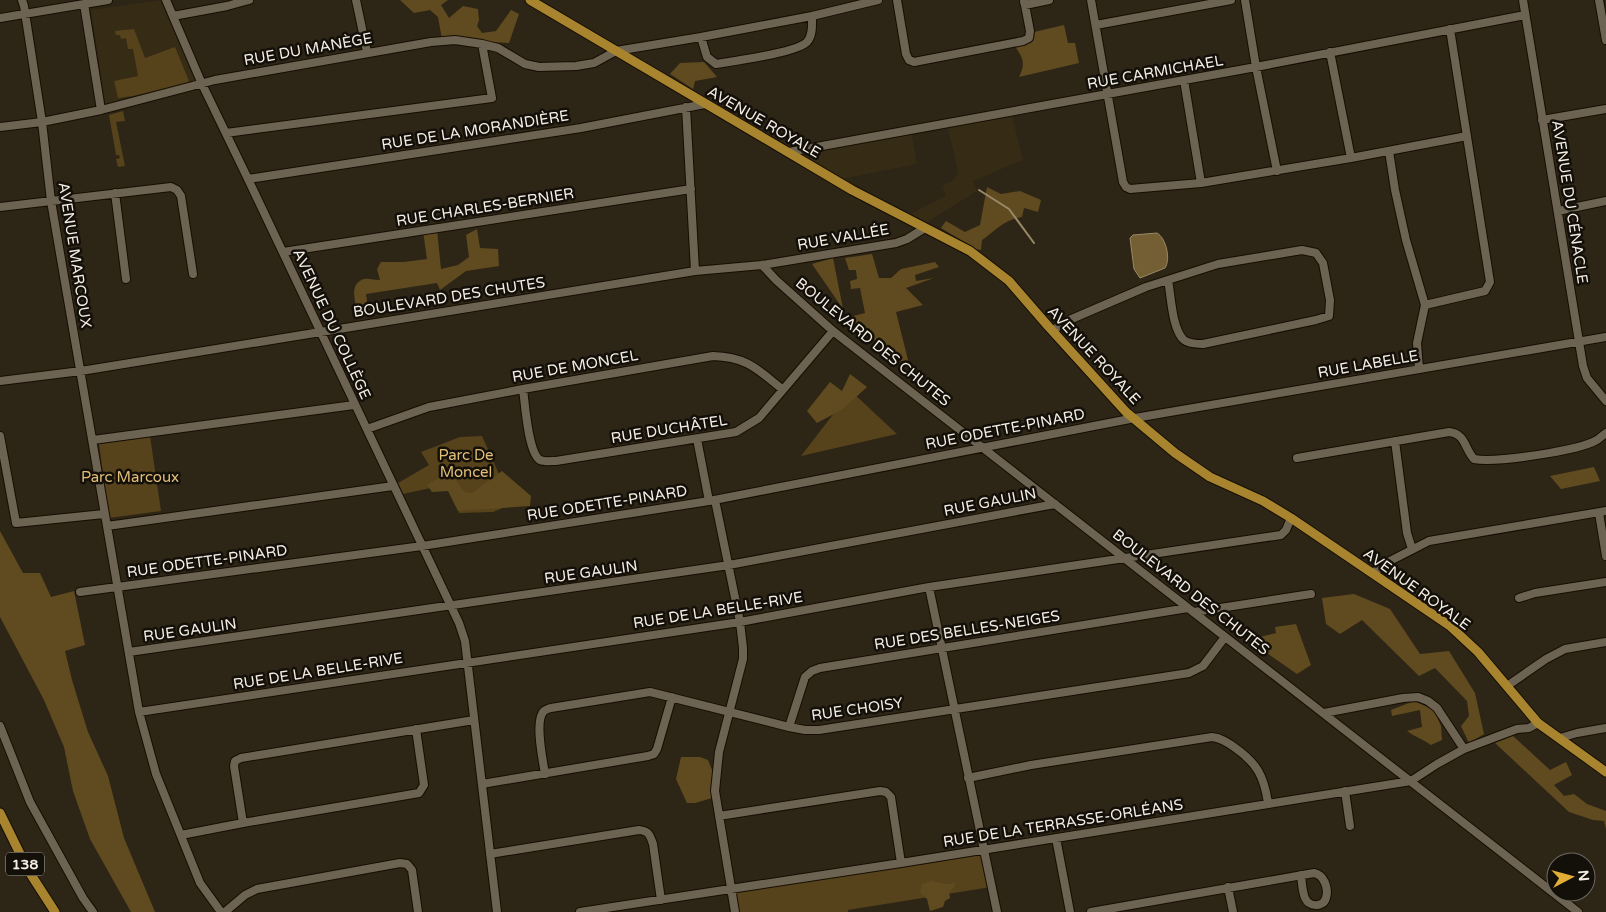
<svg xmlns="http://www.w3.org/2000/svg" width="1606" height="912" viewBox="0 0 1606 912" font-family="'Varela Round',sans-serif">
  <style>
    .built { fill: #362b15 }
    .green { fill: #56421b }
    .forest { fill: #604b20 }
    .water { fill: #745e33; stroke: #9a8968 }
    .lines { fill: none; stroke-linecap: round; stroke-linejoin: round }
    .stream { stroke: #9a8968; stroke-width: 2 }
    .minor-casing { stroke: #160e02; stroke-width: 10 }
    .major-casing { stroke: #160e02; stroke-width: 11 }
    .minor { stroke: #6c6352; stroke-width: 8 }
    .major { stroke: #a8842e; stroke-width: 9 }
    .labels { text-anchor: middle; stroke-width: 5; stroke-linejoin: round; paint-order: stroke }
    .shield { fill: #130f09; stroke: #b0aba3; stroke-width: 1 }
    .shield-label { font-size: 14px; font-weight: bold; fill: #f4eee5 }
    .street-label { font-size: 15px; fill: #f4eee5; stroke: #130f09 }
    .park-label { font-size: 15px; fill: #e2be79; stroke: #130f09 }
  </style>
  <rect width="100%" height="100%" fill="#2d2516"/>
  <path class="built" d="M161,0L196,77L192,84L106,107L91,10Z
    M1011,112L1023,160L973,181L977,191L921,226L904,217L946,196L942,186L952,181L957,175L958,170L947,124Z
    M911,130L917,164L836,180L790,152Z"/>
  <path class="green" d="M134,29L145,58L175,47L189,81L186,84L133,96L118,98L114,81L138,76L133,49H128L126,38L121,39L120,35H116L115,31Z
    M123,111L125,121L116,122L125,166L118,167L116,159L120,158L119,155H116L109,115Z
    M851,391L897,434L801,456Z
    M150,436L161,511L109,518L99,444Z
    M482,436L499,474L520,501L493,512L459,513L449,484L403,494L398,483L429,465L421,452L460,437Z
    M982,849L991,887L848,910V912H735L731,890Z"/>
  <path class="forest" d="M400,0H448L441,5L449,18L463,6L478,9L479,20L477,26L482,33L496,31L511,10L519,14L509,43L442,39L438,17L430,10L414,13Z
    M1064,25L1068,43H1075L1079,63L1019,77C1025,65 1024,59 1016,48L1034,32Z
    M704,62L717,77L695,81L693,89L670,74L680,63Z
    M987,187L1001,194L1020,191L1041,200L1038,212L1024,208L1022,217C1003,220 997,230 982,240L981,250L976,249L941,228L946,221L965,232L980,225Z
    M477,229L480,248L498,249L499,266L466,271L440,290L437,283L366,294L368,308L357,311C355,300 349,284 364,279C367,278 375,280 380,280L377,269L381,262H404L427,259L423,231L437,230L441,269L458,265L469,257L466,235Z
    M872,254L879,278H891L901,269L935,262L939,267L915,275L916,281L934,278L906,288L923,305L896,312L910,368L846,318L865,313L860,288L851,289L850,281L857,279L856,270H849L845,258Z
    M833,258L843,309L812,264Z
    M850,374L867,387L843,409L817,423L807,411L830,382L842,391Z
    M1594,467L1600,481L1561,489L1550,476Z
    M502,471L531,496L530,506L458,511L448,491L432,492L427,485L439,478L456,480L464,492L472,493Z
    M0,531L23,573H40L51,597L74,591L85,645L65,651L72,680L88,732L108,776L124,838L155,912H131L90,839L73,791L64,747L44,700L0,617Z
    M1354,594L1390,609L1420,654L1449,651L1475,693L1484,734L1469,743L1461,726L1469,716L1467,701L1435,668L1419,676L1362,620L1340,634L1326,624L1322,598Z
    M1296,624L1311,665L1297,674L1248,640L1276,633L1275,627Z
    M1414,701L1434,710L1441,726L1442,740L1431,745C1423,739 1415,737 1407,731L1422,727L1420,710L1392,716L1391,710Z
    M1513,736L1550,770L1566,762L1572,775L1554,785L1564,796L1574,794L1587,804L1606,811V829L1604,821L1593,820L1569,812L1495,743Z
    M681,757H700L708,760L712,770V798L695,803H687L676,779Z
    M932,881L945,884L955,883L954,887L949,892L950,898L945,901L943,907L930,911L927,899L920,892L922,884Z"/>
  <path class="water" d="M1157,233C1166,238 1171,259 1165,268L1140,278L1134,269L1130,238L1133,235Z"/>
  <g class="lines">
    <path class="stream" d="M979,190L1009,209L1034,243"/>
    <g class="minor-casing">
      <path id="minor" d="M22,0L24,6L42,122L51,201L139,712L156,774L200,883L221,912
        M166,0L202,84L248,179L459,623L465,641L497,912
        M356,0L367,52
        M897,0L906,54L909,60L914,62L1023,41L1029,38L1030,31L1025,5
        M1091,0L1123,182L1126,187L1130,189L1201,183L1351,158L1467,136
        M1245,0L1256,67L1277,171
        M1523,0L1583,366L1587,378L1606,401
        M1599,0L1606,40
        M1024,2L1025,5L1049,0
        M84,4L101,110
        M173,16L227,6L249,0
        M0,18L108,0
        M1096,25L1231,0
        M701,37L707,57L716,64C734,61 796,53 807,42C813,35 812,25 812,16
        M1330,52L1351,158
        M1184,80L1201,183
        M686,107L695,271
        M1542,120L1606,109
        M0,127L42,122L101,110L215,80L431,42L455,40L482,44L498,48L525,64L539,67L576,66L594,63L616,51L701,37L812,16L878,0
        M226,133L492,98L482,44
        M1389,151L1395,190L1406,240L1425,305L1417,343L1419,369
        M789,152L1256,67L1525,15
        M248,179L581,128L705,104
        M115,193L126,279
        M0,207L171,187L177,190L181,196L193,274
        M1558,211L1606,201
        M283,252L691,189
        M762,265L776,280L833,331L1578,912
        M1425,305L1485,291L1490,282L1450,29
        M1053,332L1060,324L1146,287L1218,264L1302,250L1316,253L1323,263L1330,300L1329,316L1316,320L1203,344C1197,344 1189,344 1184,340C1172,330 1171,295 1168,280
        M0,381L81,371L695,271L762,265L896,243L907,239L925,228
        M523,389C525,403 528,453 540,460C545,462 551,461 556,461L736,432L759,418L833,331
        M367,429L429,407L523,389L713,356C747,357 757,369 782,389
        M0,436L16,523L104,514
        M697,439L709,501
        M93,440L354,405
        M1395,441L1407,533L1412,549
        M1297,458L1449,432C1466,434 1464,448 1474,459C1495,463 1578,451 1597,440C1600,438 1603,435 1606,433
        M715,500L740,622L743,648V659L719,752L715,791L735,912
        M1599,513L1606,556
        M107,526L393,486
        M1373,573L1386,563L1429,541L1606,511
        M929,587L997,912
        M80,592L422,546L709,501L1135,418L1606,337
        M1519,598L1535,593L1606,582
        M1194,612L1311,594
        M129,652L729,565L1055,504
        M1507,686L1546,659L1565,649L1606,642
        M139,712L740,622L929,587L1281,535L1286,530L1291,518
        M1324,713L1403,698L1418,697L1428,701L1437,708L1464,749
        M0,726L30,802L83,898L93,912
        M789,727L805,677L812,671L820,668L1188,608
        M1560,738L1577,733L1606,728
        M545,774C543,761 534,720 544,711C545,710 550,708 551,708L650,692L789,727L805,730H819L1189,673L1203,666L1225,637
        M968,778L1031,765L1212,737C1221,738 1227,742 1234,747C1257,763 1264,776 1268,803
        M482,784L648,756L654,754L657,749L672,697
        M1345,791L1350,826
        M719,816L880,791L886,792L891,797L901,863
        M243,823L234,766L235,761L241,758L474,720
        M181,835L243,823L419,793L424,785L416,729
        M1056,838L1070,912
        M490,854L639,830C649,831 650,835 653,844L661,900
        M1228,887L1233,912
        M225,912L245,895L257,889L400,863L407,864L412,870L418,912
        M580,912L901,863L1411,781L1437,764L1464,749L1517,729L1529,728L1538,723
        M1091,912L1314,873C1324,875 1329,888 1326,898C1323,908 1309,907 1305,898C1302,891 1302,882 1301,875"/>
    </g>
    <g class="major-casing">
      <path id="major" d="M530,0L852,190L970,251L1009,281L1048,326L1126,412L1175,453L1210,477L1263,501L1291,518L1450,626L1478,652L1538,723L1606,772
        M0,813L28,870L55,912"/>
    </g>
    <use href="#minor" class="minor"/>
    <use href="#major" class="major"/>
  </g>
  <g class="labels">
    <rect class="shield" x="6" y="852.5" width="38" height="23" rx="4"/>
    <g class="shield-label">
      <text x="25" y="869">138</text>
    </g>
    <g class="street-label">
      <text transform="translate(308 49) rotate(-10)" y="5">RUE DU MANÈGE</text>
      <text transform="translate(1155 72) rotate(-10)" y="5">RUE CARMICHAEL</text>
      <text transform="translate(764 122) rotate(30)" y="5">AVENUE ROYALE</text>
      <text transform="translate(475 130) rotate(-9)" y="5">RUE DE LA MORANDIÈRE</text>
      <text transform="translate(1570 202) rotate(81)" y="5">AVENUE DU CÉNACLE</text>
      <text transform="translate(485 207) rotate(-9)" y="5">RUE CHARLES-BERNIER</text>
      <text transform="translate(843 237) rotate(-10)" y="5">RUE VALLÉE</text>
      <text transform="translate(75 255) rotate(81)" y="5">AVENUE MARCOUX</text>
      <text transform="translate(449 297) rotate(-9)" y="5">BOULEVARD DES CHUTES</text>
      <text transform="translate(332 324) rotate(65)" y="5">AVENUE DU COLLÈGE</text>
      <text transform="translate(873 342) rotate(39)" y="5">BOULEVARD DES CHUTES</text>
      <text transform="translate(1094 355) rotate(47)" y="5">AVENUE ROYALE</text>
      <text transform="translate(1368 364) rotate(-10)" y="5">RUE LABELLE</text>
      <text transform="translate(575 366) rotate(-10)" y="5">RUE DE MONCEL</text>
      <text transform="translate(669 429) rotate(-9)" y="5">RUE DUCHÂTEL</text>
      <text transform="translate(1005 429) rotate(-11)" y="5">RUE ODETTE-PINARD</text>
      <text transform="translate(990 502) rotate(-11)" y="5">RUE GAULIN</text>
      <text transform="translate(607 503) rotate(-9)" y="5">RUE ODETTE-PINARD</text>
      <text transform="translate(207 561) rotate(-8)" y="5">RUE ODETTE-PINARD</text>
      <text transform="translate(591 572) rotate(-8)" y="5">RUE GAULIN</text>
      <text transform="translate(1417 589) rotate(36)" y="5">AVENUE ROYALE</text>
      <text transform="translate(1191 592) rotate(38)" y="5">BOULEVARD DES CHUTES</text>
      <text transform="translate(718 610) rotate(-9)" y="5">RUE DE LA BELLE-RIVE</text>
      <text transform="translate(190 630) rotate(-8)" y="5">RUE GAULIN</text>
      <text transform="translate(967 630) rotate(-9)" y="5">RUE DES BELLES-NEIGES</text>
      <text transform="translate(318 671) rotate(-9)" y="5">RUE DE LA BELLE-RIVE</text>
      <text transform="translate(857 709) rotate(-8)" y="5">RUE CHOISY</text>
      <text transform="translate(1063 823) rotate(-9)" y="5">RUE DE LA TERRASSE-ORLÉANS</text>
    </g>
    <g class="park-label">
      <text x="466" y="460">Parc De<tspan x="466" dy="17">Moncel</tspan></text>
      <text x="130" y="482">Parc Marcoux</text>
    </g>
  </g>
  <g transform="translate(1571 877) rotate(84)"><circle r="24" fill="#130f09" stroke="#6d6861"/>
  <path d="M0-4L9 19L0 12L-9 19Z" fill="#e4ad35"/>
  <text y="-8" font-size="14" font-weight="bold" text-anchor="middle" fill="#f4eee5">N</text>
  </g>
</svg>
